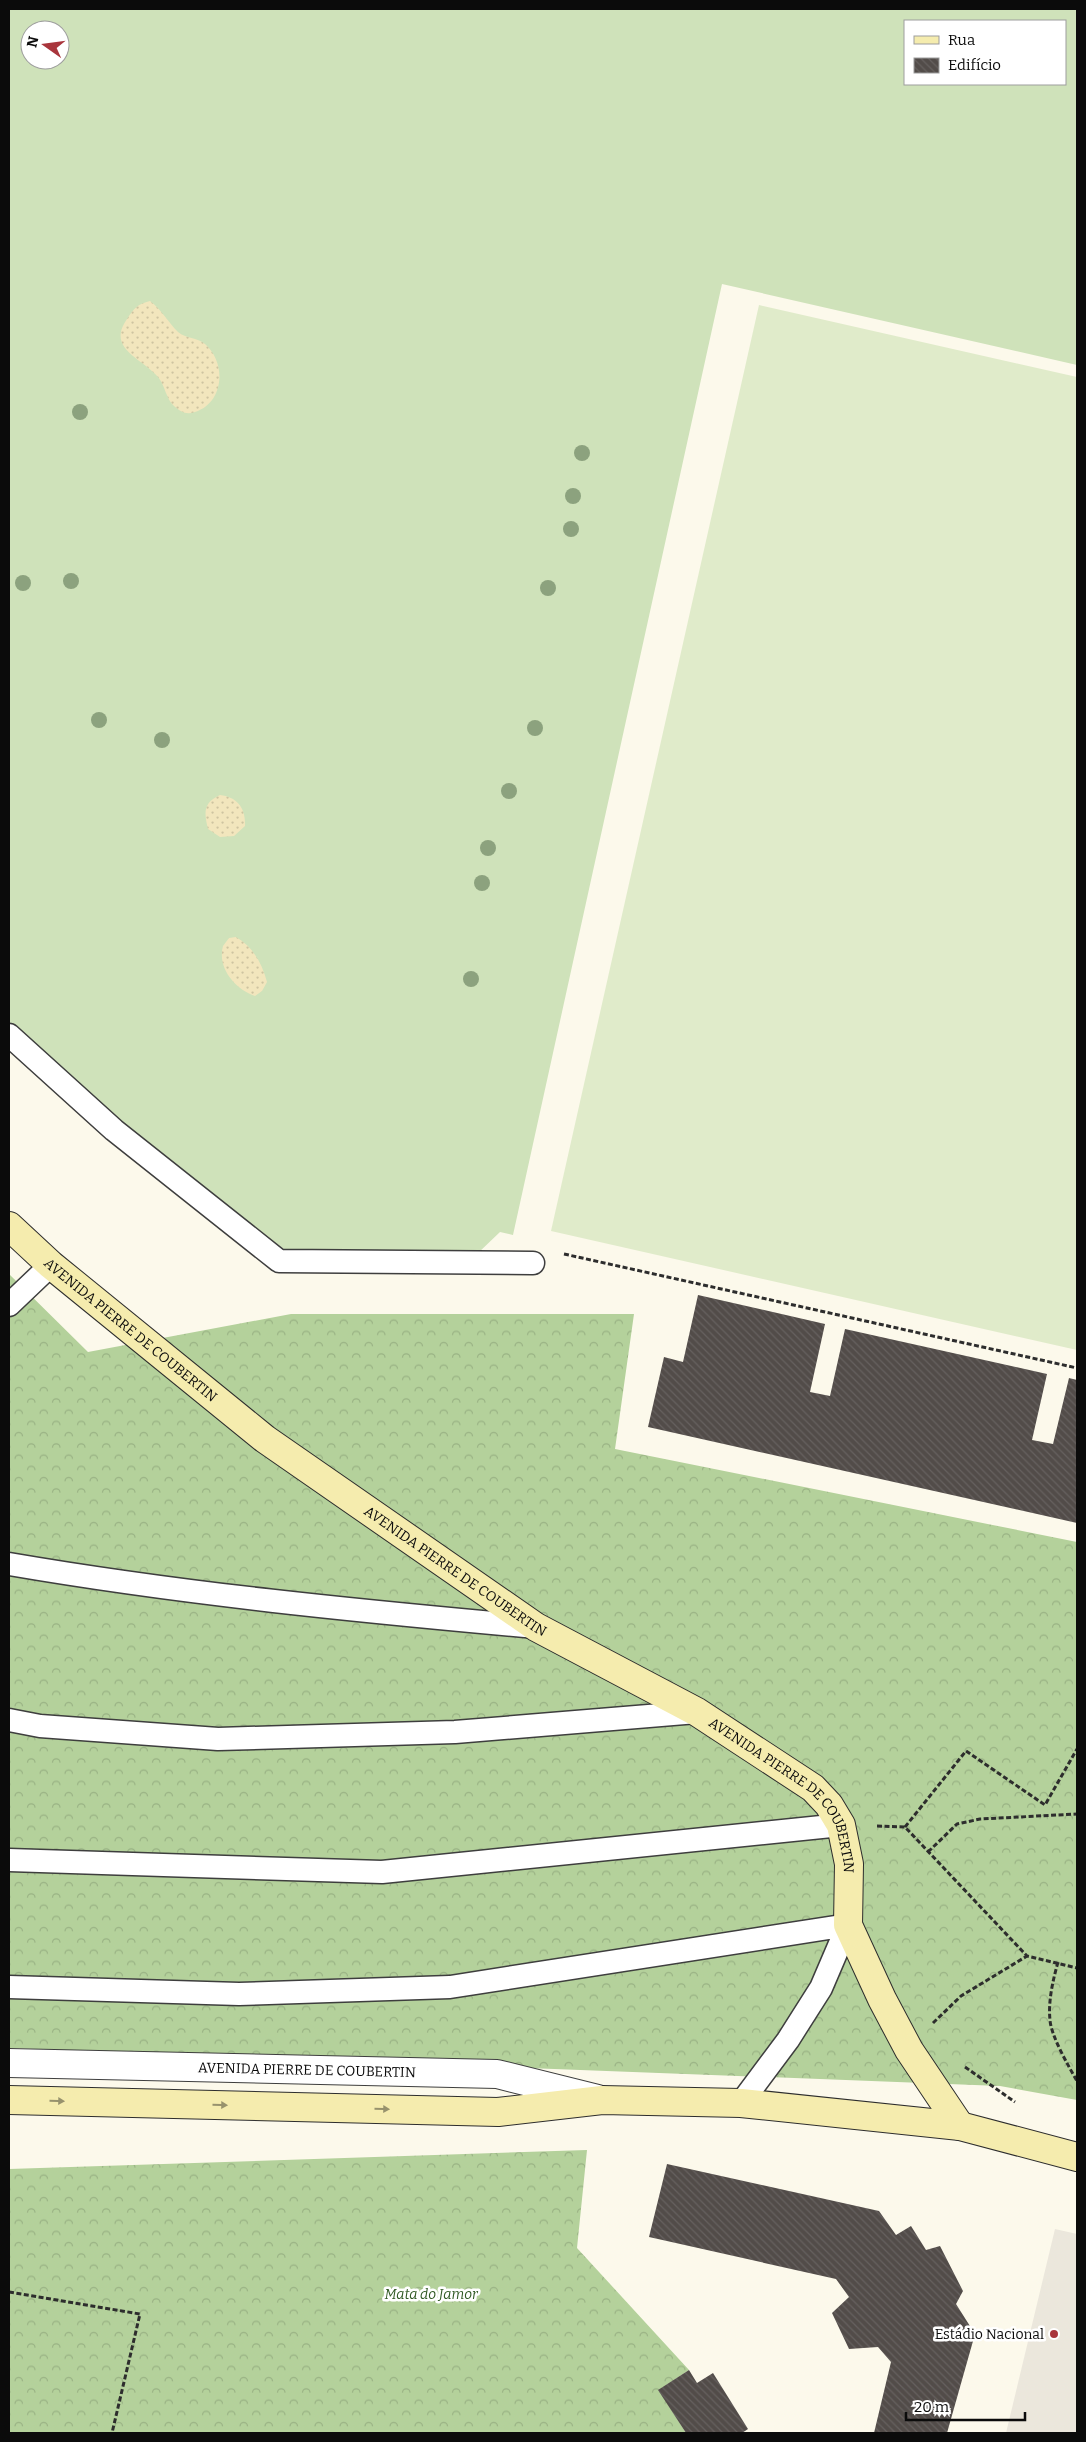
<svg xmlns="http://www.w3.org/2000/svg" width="1086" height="2442" viewBox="0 0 1086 2442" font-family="Bitter,serif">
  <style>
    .grass { fill: #cfe2ba; fill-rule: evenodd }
    .forest { fill: url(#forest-crowns) }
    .sand { fill: url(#sand-dots) }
    .pitch { fill: #e0ebca }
    .plaza { fill: #ebe7dc }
    .building { fill: url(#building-back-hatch) }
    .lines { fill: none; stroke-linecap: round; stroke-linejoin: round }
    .lane-casing { stroke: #3e3e3e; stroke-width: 25 }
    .street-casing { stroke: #3e3e3e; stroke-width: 30 }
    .secondary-casing { stroke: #2d2d2d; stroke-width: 30 }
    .path { stroke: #2d2d2d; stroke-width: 3; stroke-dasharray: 5 2.5; stroke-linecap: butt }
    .lane { stroke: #fff; stroke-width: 22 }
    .street { stroke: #fff; stroke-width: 28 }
    .secondary { stroke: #f5ecae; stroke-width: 28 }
    .tree { fill: #8ca27e }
    .oneway { fill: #97926d }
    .poi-dot { fill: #a9353c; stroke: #fff; stroke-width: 2 }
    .labels { text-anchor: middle; stroke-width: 5; stroke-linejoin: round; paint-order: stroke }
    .street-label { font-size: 14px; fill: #0b0b0b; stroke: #fff }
    .park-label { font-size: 14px; font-style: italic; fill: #305a24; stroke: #fff }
    .poi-label { font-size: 14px; fill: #0b0b0b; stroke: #fff; text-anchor: end }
  </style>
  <defs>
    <pattern id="forest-crowns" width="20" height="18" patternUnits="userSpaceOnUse" patternTransform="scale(1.25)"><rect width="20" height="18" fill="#b4d19b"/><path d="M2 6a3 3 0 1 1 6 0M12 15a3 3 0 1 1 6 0" fill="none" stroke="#99b284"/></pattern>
    <pattern id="sand-dots" width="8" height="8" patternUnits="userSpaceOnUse" patternTransform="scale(1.25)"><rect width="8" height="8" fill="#f2e6bd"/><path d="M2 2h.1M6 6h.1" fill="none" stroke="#cec4a1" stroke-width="1.8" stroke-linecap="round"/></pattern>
    <pattern id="building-back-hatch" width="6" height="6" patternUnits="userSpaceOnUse" patternTransform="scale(1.25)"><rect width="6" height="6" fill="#524c49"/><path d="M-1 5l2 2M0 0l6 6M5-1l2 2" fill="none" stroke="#66615f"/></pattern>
  </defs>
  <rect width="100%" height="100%" fill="#fcf9eb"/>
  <path class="grass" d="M9,9H1077V365L722,284L513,1235L500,1232L477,1254L285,1250L193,1181L76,1086L9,1024ZM905,21H1065V84H905ZM30,30H60V60H30Z"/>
  <path class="forest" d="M9,1274L88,1352L291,1314H634L615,1449L1077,1542V2100L1000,2086L9,2048Z
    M587,2150L577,2248L689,2370L659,2390L686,2433H9V2169Z"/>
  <path class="sand" d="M150,301C162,310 168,322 178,332C186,339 197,337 205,344C227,363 224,403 195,412C186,415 181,412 174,406C166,399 165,385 158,377C142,358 106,349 127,319C134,308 138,304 150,301Z
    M220,795C237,797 246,808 245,826L234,836L220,837L208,829C204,812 203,803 220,795Z
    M236,937C253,947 262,963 267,982L262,991L255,996C235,989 217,968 223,946L229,938Z"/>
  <path class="pitch" d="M759,305L1077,377V1350L551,1231Z"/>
  <path class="plaza" d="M1055,2229L1077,2234V2433H1006Z"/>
  <path class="building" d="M698,1295L825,1324L810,1392L830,1396L845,1329L1047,1374L1032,1440L1053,1444L1069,1378L1077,1380V1523L648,1427L664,1357L683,1362Z
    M667,2164L879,2211L896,2235L911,2226L926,2250L940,2246L963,2291L956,2304L975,2334L947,2433H874L891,2362L878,2347L849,2349L832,2313L849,2297L836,2279L649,2237Z
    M689,2370L697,2383L713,2373L748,2429L742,2433H686L658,2390Z"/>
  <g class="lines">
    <g class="lane-casing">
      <path id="lane" d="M9,1035L114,1130L279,1261L533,1263
        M9,1305L51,1265
        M9,1564C184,1594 359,1611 536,1627
        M9,1720L40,1726L218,1739L455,1732L697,1712
        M9,1860L382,1872L841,1825
        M9,1987L239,1994L450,1987L848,1925
        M741,2103L788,2040L821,1988L848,1925"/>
    </g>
    <g class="street-casing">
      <g id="street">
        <path id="s1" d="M9,2063L497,2074L598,2099"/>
      </g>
    </g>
    <g class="secondary-casing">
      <g id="secondary">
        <path id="s2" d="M9,1226L51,1265L265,1439L536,1627L697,1712L813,1788L829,1805L841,1825L849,1864L848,1925L882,1999L909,2050L960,2126"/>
        <path d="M9,2100L498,2112L602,2100L741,2103L960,2126L1077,2157"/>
      </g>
    </g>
    <path class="path" d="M564,1254L1077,1368
      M877,1826L905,1827L1027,1956L1077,1968
      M905,1827L966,1751L1045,1805L1077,1749
      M928,1852L957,1824L980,1819L1077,1814
      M1058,1962C1053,1980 1048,2001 1050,2020C1051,2036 1069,2067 1077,2081
      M933,2023L961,1996L1027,1956
      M965,2067L1015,2102
      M9,2292L140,2314L112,2433"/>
    <use href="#lane" class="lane"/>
    <use href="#street" class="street"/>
    <use href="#secondary" class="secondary"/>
  </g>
  <g class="tree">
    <circle cx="80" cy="412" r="8"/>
    <circle cx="582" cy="453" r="8"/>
    <circle cx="573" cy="496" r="8"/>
    <circle cx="571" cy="529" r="8"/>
    <circle cx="71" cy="581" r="8"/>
    <circle cx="23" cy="583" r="8"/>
    <circle cx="548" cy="588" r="8"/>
    <circle cx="99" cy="720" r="8"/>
    <circle cx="535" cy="728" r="8"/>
    <circle cx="162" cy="740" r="8"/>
    <circle cx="509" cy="791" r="8"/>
    <circle cx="488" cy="848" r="8"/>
    <circle cx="482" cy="883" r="8"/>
    <circle cx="471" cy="979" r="8"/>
  </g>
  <defs><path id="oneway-solid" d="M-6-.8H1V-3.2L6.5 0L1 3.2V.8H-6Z" transform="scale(1.25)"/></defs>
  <g class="oneway">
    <use href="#oneway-solid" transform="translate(57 2101) rotate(1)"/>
    <use href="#oneway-solid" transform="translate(220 2105) rotate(1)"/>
    <use href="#oneway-solid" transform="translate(382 2109) rotate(1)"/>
  </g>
  <circle class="poi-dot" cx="1054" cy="2334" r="5"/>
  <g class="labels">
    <g class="street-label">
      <text dy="5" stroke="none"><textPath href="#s2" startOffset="160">AVENIDA PIERRE DE COUBERTIN</textPath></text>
      <text dy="5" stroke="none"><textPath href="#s2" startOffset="565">AVENIDA PIERRE DE COUBERTIN</textPath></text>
      <text dy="5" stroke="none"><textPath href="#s2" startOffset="970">AVENIDA PIERRE DE COUBERTIN</textPath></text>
      <text dy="5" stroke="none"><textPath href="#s1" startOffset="298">AVENIDA PIERRE DE COUBERTIN</textPath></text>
    </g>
    <g class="park-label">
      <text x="431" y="2299">Mata do Jamor</text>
    </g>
    <g class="poi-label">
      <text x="1044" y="2339">Estádio Nacional</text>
    </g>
  </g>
  <rect width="1086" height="2442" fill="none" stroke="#0b0b0b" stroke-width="20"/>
  <rect x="904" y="20" width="162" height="65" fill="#ffffff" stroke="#9d9d9d"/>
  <rect x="914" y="36" width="25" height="8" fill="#f5ecae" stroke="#9d9d9d"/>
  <text x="948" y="45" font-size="15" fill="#0b0b0b">Rua</text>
  <rect x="914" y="58" width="25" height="15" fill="url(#building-back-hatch)" stroke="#9d9d9d"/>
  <text x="948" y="70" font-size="15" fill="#0b0b0b">Edifício</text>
  <g transform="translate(45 45) rotate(284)"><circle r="24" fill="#ffffff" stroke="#9d9d9d"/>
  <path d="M0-4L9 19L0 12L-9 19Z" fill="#a9353c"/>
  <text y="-8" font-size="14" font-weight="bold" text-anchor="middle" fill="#0b0b0b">N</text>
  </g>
  <path d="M906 2412v8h119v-8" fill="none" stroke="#0b0b0b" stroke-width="2.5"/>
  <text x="914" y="2412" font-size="15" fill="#0b0b0b" stroke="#ffffff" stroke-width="4" paint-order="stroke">20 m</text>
</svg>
